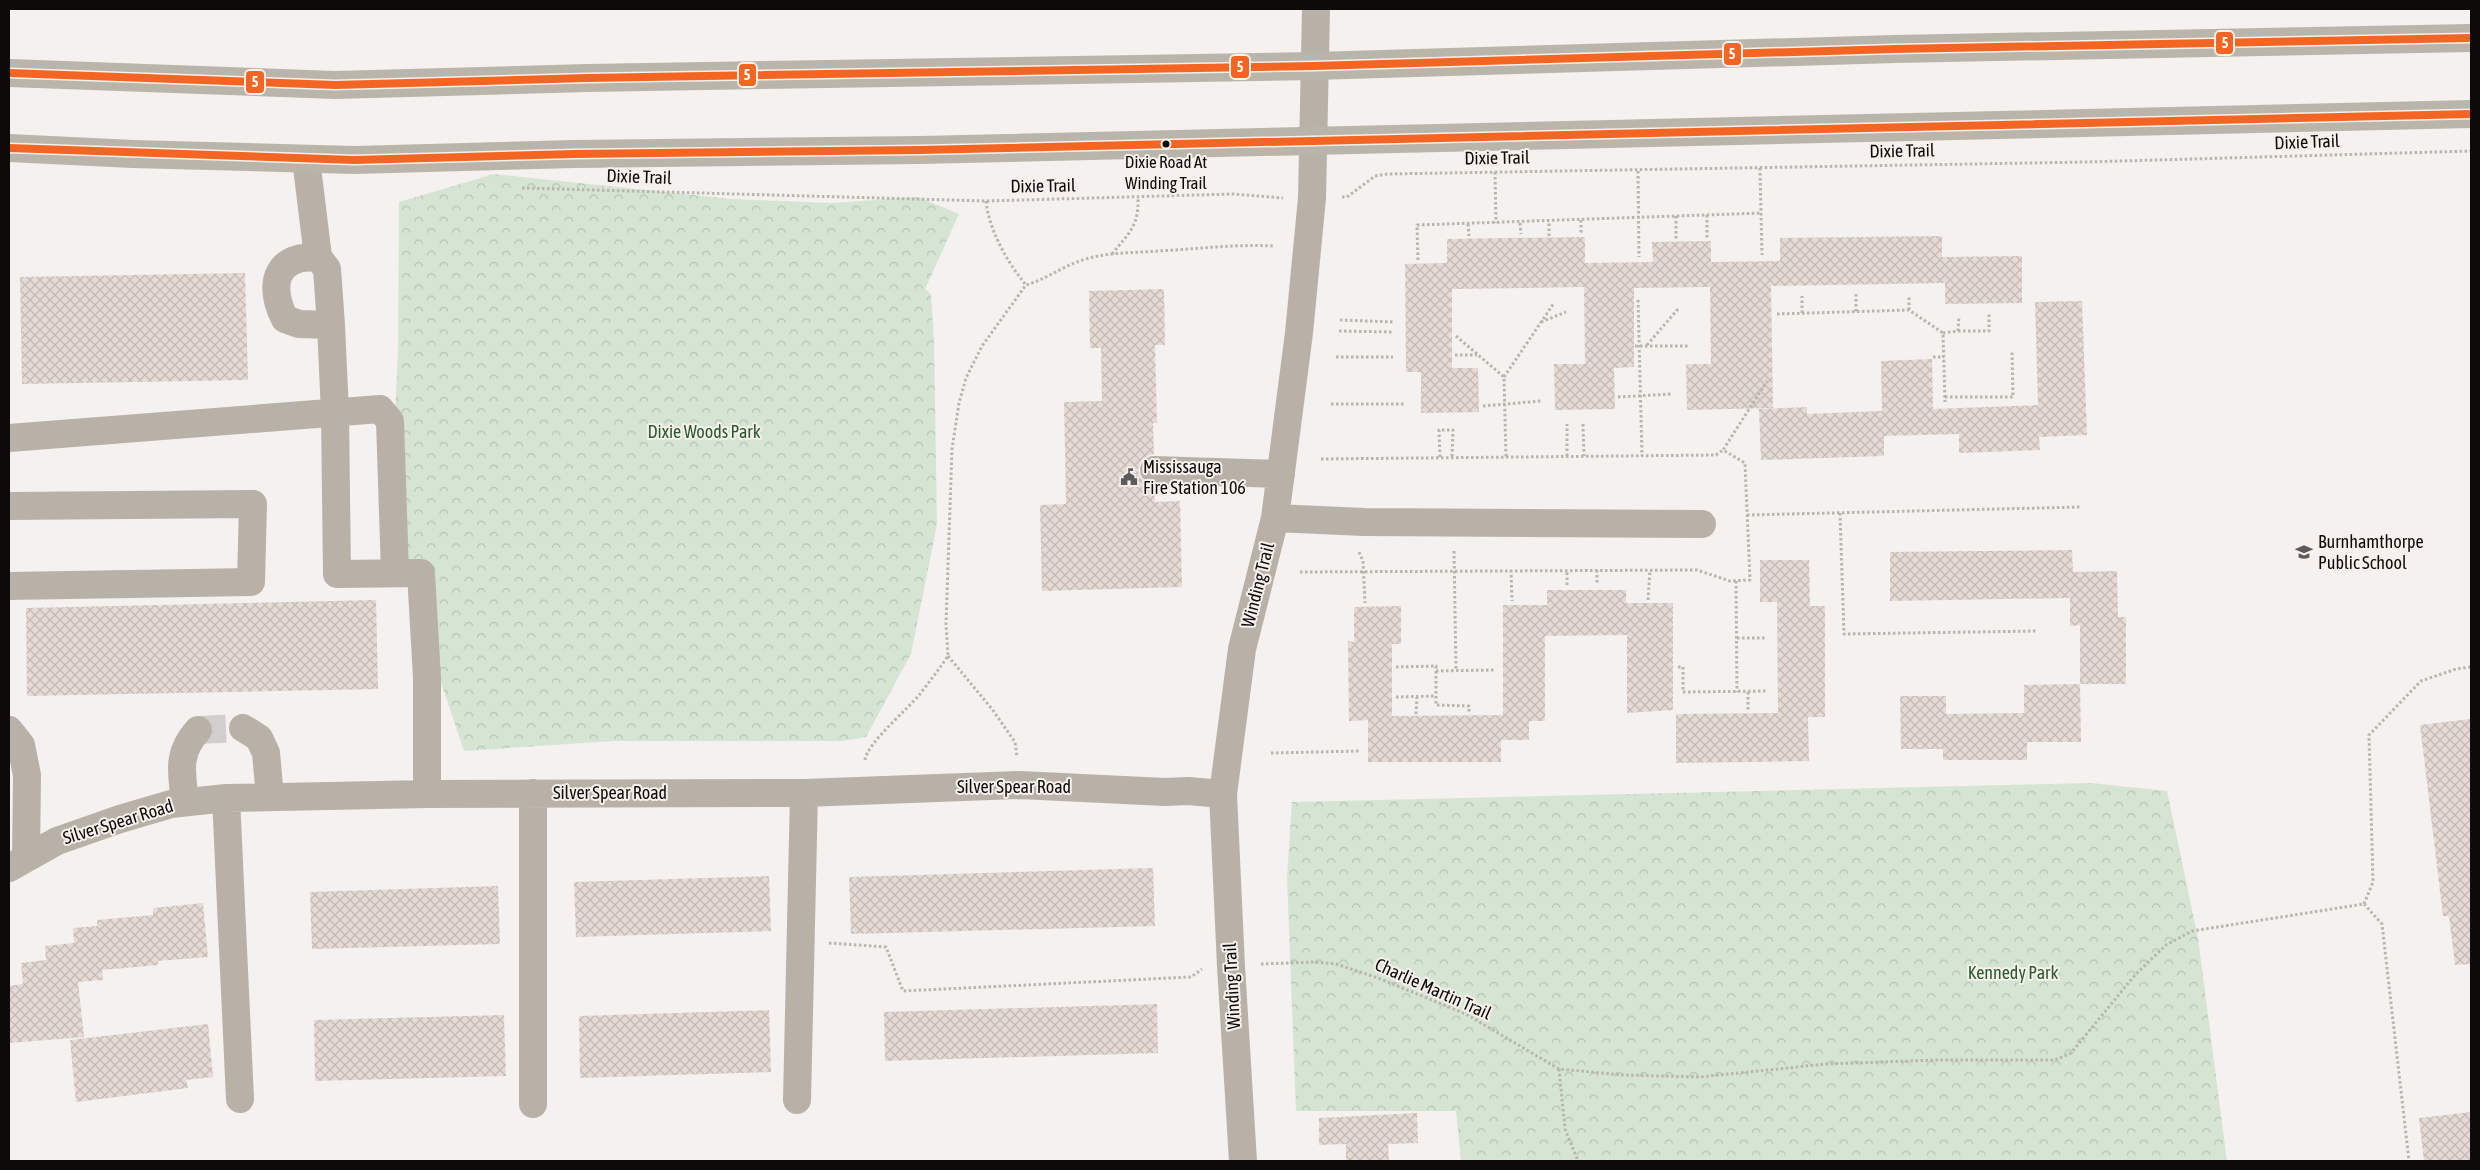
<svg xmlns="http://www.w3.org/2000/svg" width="2480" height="1170" viewBox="0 0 2480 1170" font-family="'Asap Condensed',sans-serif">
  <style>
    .forest { fill: url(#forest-crowns) }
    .building { fill: url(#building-cross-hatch) }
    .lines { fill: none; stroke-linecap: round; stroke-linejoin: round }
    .minor-tunnel { stroke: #d1cecd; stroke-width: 28; stroke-dasharray: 28 14; stroke-linecap: butt }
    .path { stroke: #b8b5ae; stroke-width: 3; stroke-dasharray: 2.5 2.5; stroke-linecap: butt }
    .minor { stroke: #b8b1a8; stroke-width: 28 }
    .major { stroke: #b9b5aa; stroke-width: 28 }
    .bus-1-casing { stroke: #f7f0ec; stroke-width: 11 }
    .bus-1 { stroke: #f26522; stroke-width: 8 }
    .bus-dot { fill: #0d0b0a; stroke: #f7f0ec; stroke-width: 2 }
    .labels { text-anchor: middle; stroke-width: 4; stroke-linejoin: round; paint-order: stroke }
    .bus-label { font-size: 17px; fill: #0d0b0a; stroke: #f7f0ec }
    .street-label { font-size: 18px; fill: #0d0b0a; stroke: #f7f0ec }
    .park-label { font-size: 18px; fill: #275b29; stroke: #f7f0ec }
    .poi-label { font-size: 18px; fill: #0d0b0a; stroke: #f7f0ec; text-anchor: start }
    .line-badge { stroke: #f7f0ec; stroke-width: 2 }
    .badge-label { font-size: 14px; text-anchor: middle; font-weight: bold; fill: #fff }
  </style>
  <defs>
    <pattern id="forest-crowns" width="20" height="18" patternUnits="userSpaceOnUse" patternTransform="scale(1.25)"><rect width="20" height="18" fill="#d6e5d3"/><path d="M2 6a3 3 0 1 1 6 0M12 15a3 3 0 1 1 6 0" fill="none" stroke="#b6c3b4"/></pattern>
    <pattern id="building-cross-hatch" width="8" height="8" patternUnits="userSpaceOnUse" patternTransform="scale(1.25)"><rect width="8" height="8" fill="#e5dad4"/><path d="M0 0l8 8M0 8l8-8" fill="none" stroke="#c3bab5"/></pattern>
  </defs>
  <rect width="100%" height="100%" fill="#f4f1ef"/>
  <path class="forest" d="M494,174L732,199L831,203L918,197L959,214L925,289L931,294L934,341L937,524L911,654L866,737L843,741H614L464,751L390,530L398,350L399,202Z
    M2091,783L2167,791L2198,938L2227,1161H1461L1456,1111H1296L1287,877L1292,802Z"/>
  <path class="building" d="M1942,236V257L2022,256V303L1945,304V283L1771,286L1773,408L1687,410L1686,364H1711L1710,287L1634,288V367L1614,368L1615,409L1555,410L1554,364H1585L1584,287L1452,289V368H1478L1479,412L1421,413V372H1406L1405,264L1447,263V239L1585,237V263L1653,262L1652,242L1711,241V262L1780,261V238Z
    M245,273L248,380L22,384L20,277Z
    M1164,289L1165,345H1155L1157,423H1153L1154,454L1147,456L1141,461L1138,470L1140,477L1145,483L1154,486L1155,502L1180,501L1182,587L1042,591L1040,505L1066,504L1064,402L1102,401L1101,348H1090L1089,291Z
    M2082,301L2087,435L2039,437L2040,450L1959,453V434L1884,436V456L1761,460L1759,409L1807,407V414L1882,411L1881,361L1932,359L1933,409L2038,405L2035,302Z
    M2072,550L2073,572L2117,571L2118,617H2126V684H2080V625L2070,626V598L1890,601V552Z
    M1760,560H1809L1810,606H1825V717H1808L1809,761L1676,763V714L1778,713L1777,602H1760Z
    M1547,590H1626V603H1673V710L1627,713V635L1545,636V721H1529V740H1501V762H1368V720L1349,721L1348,641L1354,642V607L1401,606V644H1392V716L1503,715V605H1547Z
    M376,600L378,689L27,696L26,608Z
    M2080,684L2081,742H2027V760H1943V749H1901L1900,696H1946V714L2024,713V685Z
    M2471,719V964L2455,965L2449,916H2443L2420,725Z
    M1153,868L1155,926L851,934L849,877Z
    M769,876L771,931L576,937L574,882Z
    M498,886L500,944L312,949L310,892Z
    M203,903L208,957L158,961V965L102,970L103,980L78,982L84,1037L9,1043V986L23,984L21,963L46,960L45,946L74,943L73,928L97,926V920L153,915V908Z
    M1157,1004L1158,1053L885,1061L884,1012Z
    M769,1010L771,1072L580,1078L579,1016Z
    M504,1015L506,1076L315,1081L314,1020Z
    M208,1024L213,1077L186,1080L188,1088L76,1102L70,1040Z
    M2471,1112V1161H2424L2419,1118Z
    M1417,1113L1418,1143L1388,1144L1389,1161H1346V1144L1319,1145V1118Z"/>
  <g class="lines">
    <path class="minor-tunnel" d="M198,730L243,728"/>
    <path class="path" d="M1760,168L1762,255
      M1638,171L1639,257
      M1495,172L1496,223
      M522,188L986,201L1233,194L1283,198
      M1342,197H1347L1375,176L1387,174L2087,162L2471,151
      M986,201C989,230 1007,262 1026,285
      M1707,215V238
      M1676,216V239
      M1581,220V233
      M1520,223L1521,234
      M1468,224L1469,236
      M1549,236V221
      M1112,254C1129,233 1139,226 1138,198
      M1418,260L1417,225L1762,213
      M1856,294V312
      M1638,300L1642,456
      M1909,310V295
      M1802,313V296
      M1777,314L1909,310L1943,333L1945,402
      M1340,320L1394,322
      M1541,322L1566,312
      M1339,331L1392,332
      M1958,331H1989V313
      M1943,333L1958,331L1959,316
      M1456,336L1504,377L1506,457
      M1647,345L1678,309
      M1635,346H1690
      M1455,355H1477
      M1336,357H1393
      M1933,357H1944
      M1504,377L1554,303
      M1618,397L1672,394
      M1945,397H2013L2012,351
      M1331,404H1405
      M1483,406L1541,401
      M1583,424L1584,456
      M1567,456V424
      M1440,457L1439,430H1453L1452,457
      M1321,459L1716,455L1723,450
      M1840,513L1844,634L2037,631
      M1747,515L2081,507
      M1454,551L1456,670
      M1359,552L1363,561L1365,603
      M1511,570L1512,601
      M1597,570V585
      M1300,572L1697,570L1730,581L1750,580L1745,463L1723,450L1767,381
      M1736,581L1737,692
      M1567,585V570
      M1648,600L1650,570
      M1737,638H1765
      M948,656L992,709L1015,742L1017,757
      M1396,667L1436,666V705L1469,706V712
      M1678,667H1683V692L1768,691
      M1436,671L1494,670
      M1748,692V710
      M1396,697L1436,696
      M1416,714L1417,697
      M1271,753L1361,751
      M865,760C867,743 908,709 920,694C930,681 939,669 948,656L946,624L952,449L959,403L966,378L982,346L1026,285C1047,279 1064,265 1086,259C1109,252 1134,253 1158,251C1197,249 1234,244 1273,246
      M2364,904L2373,882L2369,735L2421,681L2456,669L2471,667
      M2364,904L2382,924L2409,1161
      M829,943L886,947L903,991L1191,977L1202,969
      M1261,964L1314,962L1336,964L1378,978L1466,1014L1559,1069L1623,1075L1700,1077L1826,1064L1937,1060H2055L2071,1053L2135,975L2166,945L2192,931L2364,904
      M1559,1069L1565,1129L1578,1161"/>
    <path class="minor" d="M306,159L318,257
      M331,325L299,324L285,319C274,298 269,267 298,259C304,257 312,258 318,257L327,269L331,325L335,413L337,574L421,573L427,678V794
      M9,438L380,409L390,421L395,573
      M1154,470L1281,474
      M9,506L253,504L251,582L9,586
      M1275,518L1364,522L1702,524
      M243,728L259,738L266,753L270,797
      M9,730L21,745L27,775L26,858
      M226,798L240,1099
      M185,802C182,773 176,754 198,730
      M9,868L57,841L120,819L171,804L226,798L427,794L804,793L1020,785L1165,792L1188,791L1223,794
      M797,1100L804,793
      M533,1104V793
      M1243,1161L1231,966L1223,794L1242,649L1275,518L1299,333L1312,198L1316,9"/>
    <path class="major" d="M9,73L335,85L587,78L1314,66L1895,49L2471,38
      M9,148L133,154L354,160L574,154L920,150L2471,114"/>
    <g class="bus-1-casing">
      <path id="bus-1" d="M9,73L335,85L587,78L1314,66L1895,49L2471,38
        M9,148L354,160L574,154L920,150L2471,114"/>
    </g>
    <use href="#bus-1" class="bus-1"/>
  </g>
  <defs>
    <g id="civic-bare" transform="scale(1.35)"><path d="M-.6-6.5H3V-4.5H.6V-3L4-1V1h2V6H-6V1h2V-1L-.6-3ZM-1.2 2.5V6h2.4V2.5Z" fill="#5e5c5a" stroke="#f7f0ec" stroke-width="2.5" paint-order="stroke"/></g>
    <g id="school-bare" transform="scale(1.35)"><path d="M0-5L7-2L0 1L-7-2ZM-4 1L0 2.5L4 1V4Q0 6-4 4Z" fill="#5e5c5a" stroke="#f7f0ec" stroke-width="2.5" paint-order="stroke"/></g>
  </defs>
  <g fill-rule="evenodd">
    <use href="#civic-bare" x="1129" y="477"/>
    <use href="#school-bare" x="2304" y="552"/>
  </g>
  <circle class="bus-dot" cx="1166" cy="144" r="4.5"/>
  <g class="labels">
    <g class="bus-label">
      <text x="1166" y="168">Dixie Road At<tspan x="1166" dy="21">Winding Trail</tspan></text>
    </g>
    <g class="street-label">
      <text transform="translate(2307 142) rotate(-2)" y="6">Dixie Trail</text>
      <text transform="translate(1902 151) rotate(-1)" y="6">Dixie Trail</text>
      <text transform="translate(1497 158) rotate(-1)" y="6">Dixie Trail</text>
      <text transform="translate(639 177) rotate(2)" y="6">Dixie Trail</text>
      <text transform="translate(1043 186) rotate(-1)" y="6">Dixie Trail</text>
      <text transform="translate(1258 585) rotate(-76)" y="6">Winding Trail</text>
      <text x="1014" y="793">Silver Spear Road</text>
      <text x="610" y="799">Silver Spear Road</text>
      <text transform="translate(118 822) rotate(-17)" y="6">Silver Spear Road</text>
      <text transform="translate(1232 986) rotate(-93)" y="6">Winding Trail</text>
      <text transform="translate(1433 989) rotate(24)" y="6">Charlie Martin Trail</text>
    </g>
    <g class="park-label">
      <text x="704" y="438">Dixie Woods Park</text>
      <text x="2013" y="979">Kennedy Park</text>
    </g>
    <g class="poi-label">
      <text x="1143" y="473">Mississauga<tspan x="1143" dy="21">Fire Station 106</tspan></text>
      <text x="2318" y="548">Burnhamthorpe<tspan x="2318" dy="21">Public School</tspan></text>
    </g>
  </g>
  <g class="line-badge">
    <rect x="2215" y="31" width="19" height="24" rx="5" fill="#f26522"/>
    <rect x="1723" y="42" width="19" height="24" rx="5" fill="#f26522"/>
    <rect x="1230" y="55" width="20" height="24" rx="5" fill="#f26522"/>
    <rect x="738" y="63" width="19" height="24" rx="5" fill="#f26522"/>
    <rect x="245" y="70" width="20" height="24" rx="5" fill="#f26522"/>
  </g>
  <g class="badge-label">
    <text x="2225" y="48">5</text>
    <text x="1732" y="59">5</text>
    <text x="1240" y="72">5</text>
    <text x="747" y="80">5</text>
    <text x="255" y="87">5</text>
  </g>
  <rect width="2480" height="1170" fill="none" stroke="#0d0b0a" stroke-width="20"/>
</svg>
